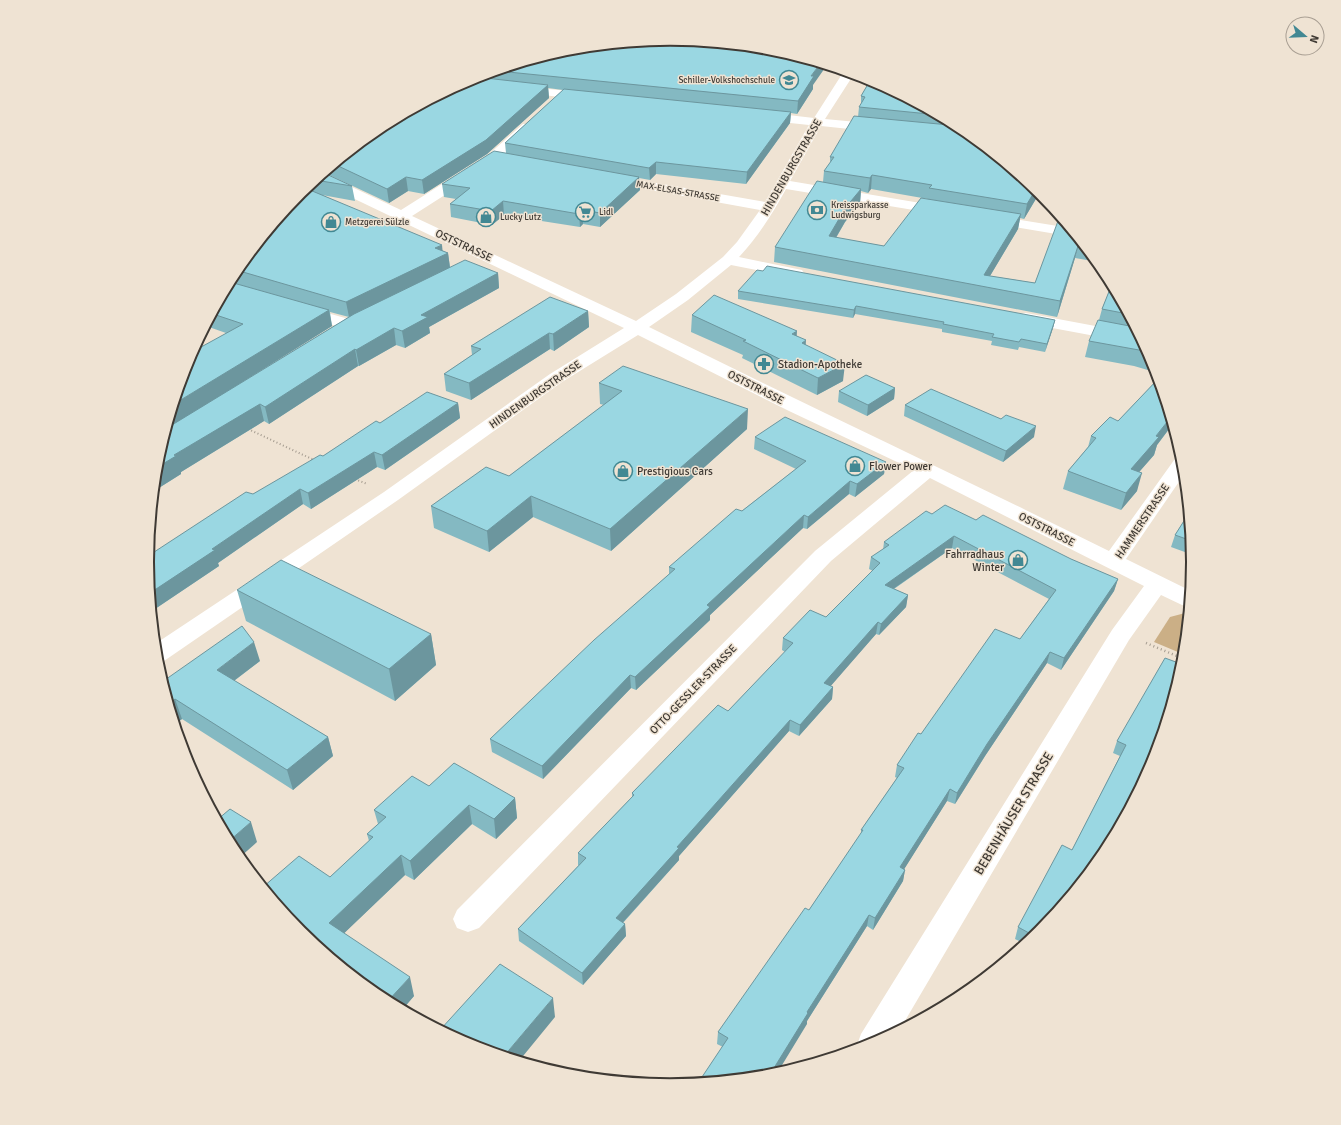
<svg xmlns="http://www.w3.org/2000/svg" width="1341" height="1125" viewBox="0 0 1341 1125" font-family="Signika,sans-serif">
  <style>
    .forest { fill: #cbaf86 }
    .lines { fill: none; stroke-linecap: round; stroke-linejoin: round }
    .path-far1 { stroke: #a59c90; stroke-width: 2; stroke-dasharray: 1 2.5; stroke-linecap: butt }
    .path { stroke: #a59c90; stroke-width: 2.5; stroke-dasharray: 1 3; stroke-linecap: butt }
    .minor { fill: #fff; fill-rule: evenodd }
    .wall { fill: #84b9c2; fill-rule: evenodd }
    .shaded-wall { fill: #6c969e }
    .building { fill: #9ad7e2; stroke: #6c969e }
    .labels { text-anchor: middle; stroke-width: 3; stroke-linejoin: round; paint-order: stroke }
    .far-poi-label { font-size: 9px; fill: #3f3a34; stroke: #efe3d3; text-anchor: start }
    .far-street-label { font-size: 9px; fill: #3f3a34; stroke: #efe3d3 }
    .street-label { font-size: 11px; fill: #3f3a34; stroke: #efe3d3 }
    .poi-label { font-size: 11px; fill: #3f3a34; stroke: #efe3d3; text-anchor: start }
    .near-street-label { font-size: 13px; fill: #3f3a34; stroke: #efe3d3 }
    .rim { fill: none; stroke: #3f3a34; stroke-width: 2 }
  </style>
  <rect width="100%" height="100%" fill="#efe3d3"/>
  <path class="forest" d="M1189,612L1185,655L1154,642L1170,617Z"/>
  <g class="lines">
    <path class="path-far1" d="M248,429L314,460
      M355,479L367,484"/>
    <path class="path" d="M1146,643L1184,659"/>
    <path class="minor" d="M844,71L854,74L825,119L878,124L882,125L884,128L882,131L878,132L821,126L790,181L944,207L949,208L951,211L949,214L944,215L786,189C773,213 758,237 739,257L802,270L804,273L802,276L796,278L731,265L688,300L649,327C802,403 956,475 1109,551L1177,456L1182,455L1185,473L1126,559L1191,591L1190,607L1182,605L1161,595L1129,640L899,1031L871,1046L859,1050L857,1045L861,1034L1112,630L1144,586L930,478L831,561L479,928L468,932L457,928L453,919L457,910L815,551L914,470L789,411L638,335L562,382L398,500L164,661L157,663L155,644L384,492L550,374L624,328L315,180L324,174L401,210L488,155L523,124H531L533,127L531,130L498,161L412,216L636,321L676,294L723,257L737,242L760,210L611,183L606,182L604,179L606,176L611,175L765,202L809,125L761,120L757,119L755,116L757,113L761,112L814,118Z
      M518,86L589,93L593,95L595,97L593,99L589,101L514,91L512,89L514,87Z
      M989,215L1070,228L1077,237H1074L984,222L982,219L984,216Z
      M302,306L356,321L358,325L356,329L350,330L296,314L294,311L296,308Z
      M1026,313L1122,331L1128,332L1131,336L1128,340L1122,341L1020,322L1018,318L1020,314Z"/>
  </g>
  <path class="wall" d="M569,49L813,85V89L797,114L791,113L790,123L746,184L656,174L650,180L639,178L640,190L600,227L583,224L580,227L504,215L492,225L451,217L450,204L456,199L444,197L442,184L506,153L505,143L563,90L548,88L549,98L487,154L424,194L408,191L389,203L325,173H324L352,186L355,201L322,195L448,253L450,267L498,273L499,288L429,327L430,333L405,348L396,345L359,366H358L269,424L264,421L181,472V474L154,491L157,460L226,333L206,326L235,271L300,192L380,127L470,79ZM330,312L349,317L228,391L332,326Z
    M871,79L962,127L1040,192L1024,219L1020,218L1018,229L990,276L1035,283L1059,221L1060,216L1098,262L1075,258L1057,317L774,262L775,247L823,182L824,171L830,163V157L858,117L859,107L861,105V96ZM871,189L928,199L884,246L836,238L845,222L860,203L861,191L868,193Z
    M1112,284L1154,362L1158,373L1134,366L1085,357L1089,341L1099,320L1102,309Z
    M738,291L1055,320L1053,328L1045,352L1019,347L1018,350L991,345L992,341L942,332V329L855,314L853,318L738,299Z
    M588,311L589,327L554,351L550,349L471,400L446,391L444,374L472,355L471,346Z
    M692,315L797,336L843,381L817,395L742,358L743,355L691,332Z
    M1159,378L1173,424L1172,425L1157,445L1154,455L1139,472L1137,491L1121,510L1063,489L1068,471L1088,447L1091,436L1118,421Z
    M599,383L747,429L611,551L533,517L489,552L434,528L431,506L509,476L604,405L600,404Z
    M895,388L894,399L867,416L838,402L839,391Z
    M458,403L460,418L385,470L377,467L311,509L303,504L218,563L219,566L152,611L147,562L253,494L323,456L380,423Z
    M905,405L1001,419L1034,437L1003,462L904,416Z
    M755,437L886,462L884,474L855,497L849,494L807,529L803,528L710,615V620L636,690L631,688L543,779L492,752L490,739L669,574V567L796,469L754,449Z
    M1189,513L1193,555L1171,547L1175,535Z
    M932,514L976,520L1118,579L1114,591L1061,670L1047,663L985,756L955,804L947,801L904,869L905,870L903,881L873,930L867,926L807,1021V1024L723,1047L717,1044L718,1032L809,910L861,834V830L897,778L895,777L897,765L921,734L1020,639L1049,599L952,548L894,589L908,595L906,607L879,635L876,634L830,686L833,687L832,699L799,736L789,731L679,856V860L623,923L625,924L626,936L583,985L519,941L518,929L579,865H578V853L632,797V793L728,711L785,652L782,650L783,638L826,617L873,571L869,569L871,557L883,550L884,542Z
    M237,590L431,634L436,665L395,701L246,621Z
    M260,661L234,681L328,737L333,756L293,790L182,719L175,724L162,682Z
    M1184,665L1023,943L1015,939L1018,927L1072,850L1120,756L1113,753L1117,741Z
    M429,786L515,798L517,818L496,839L472,824L414,880L405,875L344,933L414,996L402,1010L379,998L300,933L330,877L369,841L367,834L378,824L374,810Z"/>
  <path class="shaded-wall" d="M820,64L827,65L813,85V89L797,114L798,101L811,76Z
    M548,85L549,98L487,154L424,194L422,180Z
    M791,112L790,123L746,184L747,172Z
    M656,162V174L650,180L649,168Z
    M872,175L871,189L868,193L870,178Z
    M406,177L408,191L389,203L387,189Z
    M639,177L640,190L600,227V213Z
    M309,185L311,193L305,188Z
    M861,189L860,203L845,222L828,251L829,236L846,207Z
    M1036,189L1040,192L1024,219L1027,204Z
    M503,201L504,215L492,225L491,211Z
    M583,210V224L580,227L579,214Z
    M1021,214L1018,229L984,286V275Z
    M1079,243L1075,258L1057,317L1060,301Z
    M442,245L443,255L448,253L450,268L349,317L346,302L435,248Z
    M498,273L499,288L429,327L430,333L405,348L402,331L421,315Z
    M856,306L855,314L853,318L854,310Z
    M329,310L332,326L167,429L174,404Z
    M588,311L589,327L554,351L553,334Z
    M1055,320L1053,328L1045,352L1047,344Z
    M394,328L396,345L359,366L356,350Z
    M797,331L796,348L792,334Z
    M549,333L550,349L471,400L469,383Z
    M806,340L805,357L802,343Z
    M355,349L358,366L269,424L265,407Z
    M845,364L843,381L817,395L818,378Z
    M895,388L894,399L867,416L868,405Z
    M458,403L460,418L385,470L382,455Z
    M260,404L264,421L181,472V474L154,491L156,468L174,455Z
    M748,409L747,429L611,551L610,529Z
    M1171,417L1173,424L1172,425L1157,445L1154,455L1126,487L1131,469Z
    M1036,426L1034,437L1003,462L1006,451Z
    M374,452L377,467L311,509L308,493Z
    M886,462L884,474L855,497L857,484Z
    M1142,473L1137,491L1121,510L1126,493Z
    M850,481L849,494L807,529L808,517Z
    M300,489L303,504L218,563L219,566L152,611L150,593L212,549Z
    M531,496L533,517L489,552L487,531Z
    M804,515L803,528L710,615V620L636,690L635,677L707,605Z
    M954,536L952,548L883,596L885,585Z
    M1118,579L1114,591L1061,670L1064,658Z
    M908,595L906,607L879,635L881,624Z
    M878,622L876,634L823,695L824,683Z
    M431,634L436,665L395,701L389,669Z
    M254,642L260,661L223,689L217,670Z
    M1050,652L1047,663L985,756L955,804L957,793L987,744Z
    M630,675L631,688L543,779L542,766Z
    M833,687L832,699L799,736L800,725Z
    M175,699L182,719L175,724L169,704Z
    M790,720L789,731L679,856V860L616,930V918L677,847Z
    M328,737L333,756L293,790L287,770Z
    M950,789L947,801L898,879L900,867Z
    M515,798L517,818L496,839L494,819Z
    M469,805L472,824L414,880L410,861Z
    M251,822L257,842L239,858L235,853L229,841Z
    M401,855L405,875L335,942L329,923Z
    M905,870L903,881L873,930L875,918Z
    M869,915L867,926L807,1021V1024L776,1075L769,1076L807,1012Z
    M625,924L626,936L583,985L582,973Z
    M410,977L414,996L402,1010L387,1002Z
    M553,998L555,1017L519,1061L504,1056Z"/>
  <path class="building" d="M671,39L773,49L820,64L811,76H814L798,101L498,71L569,49Z
    M476,77L548,85L486,140L422,180L406,177L387,189L334,164L380,127L470,79Z
    M871,79L939,115L859,107L865,97L861,96Z
    M564,89L791,112L747,172L656,162L649,168L505,143Z
    M854,116L960,126L1036,189L1027,204L929,188L932,185L872,175L870,178L824,171L834,157H830Z
    M494,151L639,177L600,213L583,210L579,214L503,201L491,211L450,204L470,188L442,184Z
    M324,173L352,186L315,180Z
    M817,181L861,189L846,207L829,236L884,246L921,198L1021,214L984,275L1035,283L1058,221L1065,222L1083,244L1079,243L1060,301L775,247Z
    M305,188L442,245L435,248L448,253L346,302L236,270L300,192Z
    M465,260L498,273L421,315L428,317L402,331L394,328L356,350L355,349L265,407L260,404L174,455L176,456L156,468L157,460L167,428L354,314Z
    M767,266L1055,320L1047,344L1021,339L1019,342L992,337L994,334L943,324L944,322L856,306L854,310L738,291L757,270L763,271Z
    M230,282L329,310L174,404L187,362L192,352L243,324L213,314Z
    M1112,284L1128,314L1102,309Z
    M714,295L797,331L792,334L806,340L802,343L845,364L818,378L743,341L746,340L692,315Z
    M550,297L588,311L553,334L549,333L469,383L444,374L481,349L471,346Z
    M1098,320L1135,327L1149,353L1139,350L1089,341Z
    M623,366L748,409L610,529L531,496L487,531L431,506L486,467L509,476L622,391L599,383Z
    M866,375L895,388L868,405L839,391Z
    M1159,378L1171,417L1156,436L1159,437L1131,469L1142,473L1126,493L1068,471L1096,438L1091,436L1110,417L1118,421Z
    M931,389L1001,419L1006,415L1036,426L1006,451L905,405Z
    M427,392L458,403L382,455L374,452L308,493L300,489L212,549L215,550L150,593L147,562L148,556L246,492L253,494L320,455L323,456L376,421L380,423Z
    M785,417L886,462L857,484L850,481L808,517L804,515L707,605L710,607L635,677L630,675L542,766L490,739L594,640L675,569L669,567L736,509L742,511L806,461L755,437Z
    M945,505L976,520L983,515L1071,559L1118,579L1064,658L1050,652L987,744L957,793L950,789L900,867L905,870L875,918L869,915L807,1012L808,1013L769,1076L698,1083L728,1038L718,1032L805,908L809,910L863,830H861L904,768L897,765L918,733L921,734L995,629L1020,639L1056,590L954,536L885,585L908,595L881,624L878,622L824,683L833,687L800,725L790,720L677,847L679,848L616,918L625,924L582,973L518,929L586,858L578,853L634,795L632,793L718,705L728,711L793,643L783,638L810,610L826,617L880,563L871,557L889,545L884,542L926,511L932,514Z
    M1189,513L1192,541L1175,535Z
    M281,560L431,634L389,669L237,590Z
    M242,626L254,642L217,670L328,737L287,770L175,699L169,704L162,682Z
    M1165,658L1184,665L1154,763L1106,854L1041,933L1019,951L1029,933L1018,927L1062,845L1072,850L1126,745L1117,741Z
    M454,763L515,798L494,819L469,805L410,861L401,855L329,923L410,977L387,1002L379,998L300,933L263,887L299,856L330,877L373,837L367,834L386,817L374,810L412,776L429,786Z
    M230,809L251,822L229,841L217,820Z
    M500,964L553,998L504,1056L470,1046L440,1030Z"/>
  <defs>
    <g id="university-ring" transform="scale(1)"><circle r="9.5" fill="#efe3d3" stroke="#428893" stroke-width="1.5"/><path d="M0-5L7-2L0 1L-7-2ZM-4 1L0 2.5L4 1V4Q0 6-4 4Z" fill="#428893"/></g>
    <g id="bank-ring" transform="scale(1)"><circle r="9.5" fill="#efe3d3" stroke="#428893" stroke-width="1.5"/><path d="M-6-4H6V4H-6ZM0-2.3a2.3 2.3 0 1 0 0 4.6a2.3 2.3 0 1 0 0-4.6Z" fill="#428893"/></g>
    <g id="supermarket-ring" transform="scale(1)"><circle r="9.5" fill="#efe3d3" stroke="#428893" stroke-width="1.5"/><path d="M-6-5.5h2.5l.6 2H6L4.5 2H-2.5L-4.4-4H-6ZM-1.5 3.2a1.3 1.3 0 1 0 .1 0ZM3 3.2a1.3 1.3 0 1 0 .1 0Z" fill="#428893"/></g>
    <g id="shop-ring" transform="scale(1)"><circle r="9.5" fill="#efe3d3" stroke="#428893" stroke-width="1.5"/><path d="M-5-2.5h2.3a2.7 3.5 0 0 1 5.4 0H5L5.5 6h-11ZM-1.5-2.5h3a1.5 2.3 0 0 0-3 0Z" fill="#428893"/></g>
    <g id="pharmacy-ring" transform="scale(1)"><circle r="9.5" fill="#efe3d3" stroke="#428893" stroke-width="1.5"/><path d="M-2-6h4v4h4v4h-4v4h-4v-4h-4v-4h4Z" fill="#428893"/></g>
  </defs>
  <g fill-rule="evenodd">
    <use href="#university-ring" x="789" y="80"/>
    <use href="#bank-ring" x="817" y="210"/>
    <use href="#supermarket-ring" x="585" y="212"/>
    <use href="#shop-ring" x="486" y="217"/>
    <use href="#shop-ring" x="331" y="222"/>
    <use href="#pharmacy-ring" x="764" y="364"/>
    <use href="#shop-ring" x="855" y="466"/>
    <use href="#shop-ring" x="623" y="471"/>
    <use href="#shop-ring" x="1018" y="560"/>
  </g>
  <g class="labels">
    <g class="far-poi-label">
      <text x="775" y="83" text-anchor="end">Schiller-Volkshochschule</text>
      <text x="831" y="208">Kreissparkasse<tspan x="831" dy="10">Ludwigsburg</tspan></text>
      <text x="599" y="215">Lidl</text>
      <text x="500" y="220">Lucky Lutz</text>
      <text x="345" y="225">Metzgerei Sülzle</text>
    </g>
    <g class="far-street-label">
      <text transform="translate(678 191) rotate(10)" y="3">MAX-ELSAS-STRASSE</text>
    </g>
    <g class="street-label">
      <text transform="translate(791 167) rotate(-60)" y="4">HINDENBURGSTRASSE</text>
      <text transform="translate(464 245) rotate(25)" y="4">OSTSTRASSE</text>
      <text transform="translate(756 387) rotate(27)" y="4">OSTSTRASSE</text>
      <text transform="translate(535 394) rotate(-35)" y="4">HINDENBURGSTRASSE</text>
      <text transform="translate(1142 521) rotate(-56)" y="4">HAMMERSTRASSE</text>
      <text transform="translate(1047 529) rotate(27)" y="4">OSTSTRASSE</text>
      <text transform="translate(693 689) rotate(-46)" y="4">OTTO-GESSLER-STRASSE</text>
    </g>
    <g class="poi-label">
      <text x="778" y="368">Stadion-Apotheke</text>
      <text x="869" y="470">Flower Power</text>
      <text x="637" y="475">Prestigious Cars</text>
      <text x="1004" y="558" text-anchor="end">Fahrradhaus<tspan x="1004" dy="13">Winter</tspan></text>
    </g>
    <g class="near-street-label">
      <text transform="translate(1013 813) rotate(-59)" y="5">BEBENHÄUSER STRASSE</text>
    </g>
  </g>
  <path d="M0 0H1341V1125H0ZM154 562a516 516 0 1 1 1032 0a516 516 0 1 1-1032 0Z" fill="#efe3d3" fill-rule="evenodd"/>
  <path class="rim" d="M154 562a516 516 0 1 1 1032 0a516 516 0 1 1-1032 0Z"/>
  <g transform="translate(1305 36) rotate(109)"><circle r="19" fill="#efe3d3" stroke="#a99f93"/>
  <path d="M0-3L7 15L0 10L-7 15Z" fill="#428893"/>
  <text y="-6" font-size="11" font-weight="bold" text-anchor="middle" fill="#3f3a34">N</text>
  </g>
</svg>
